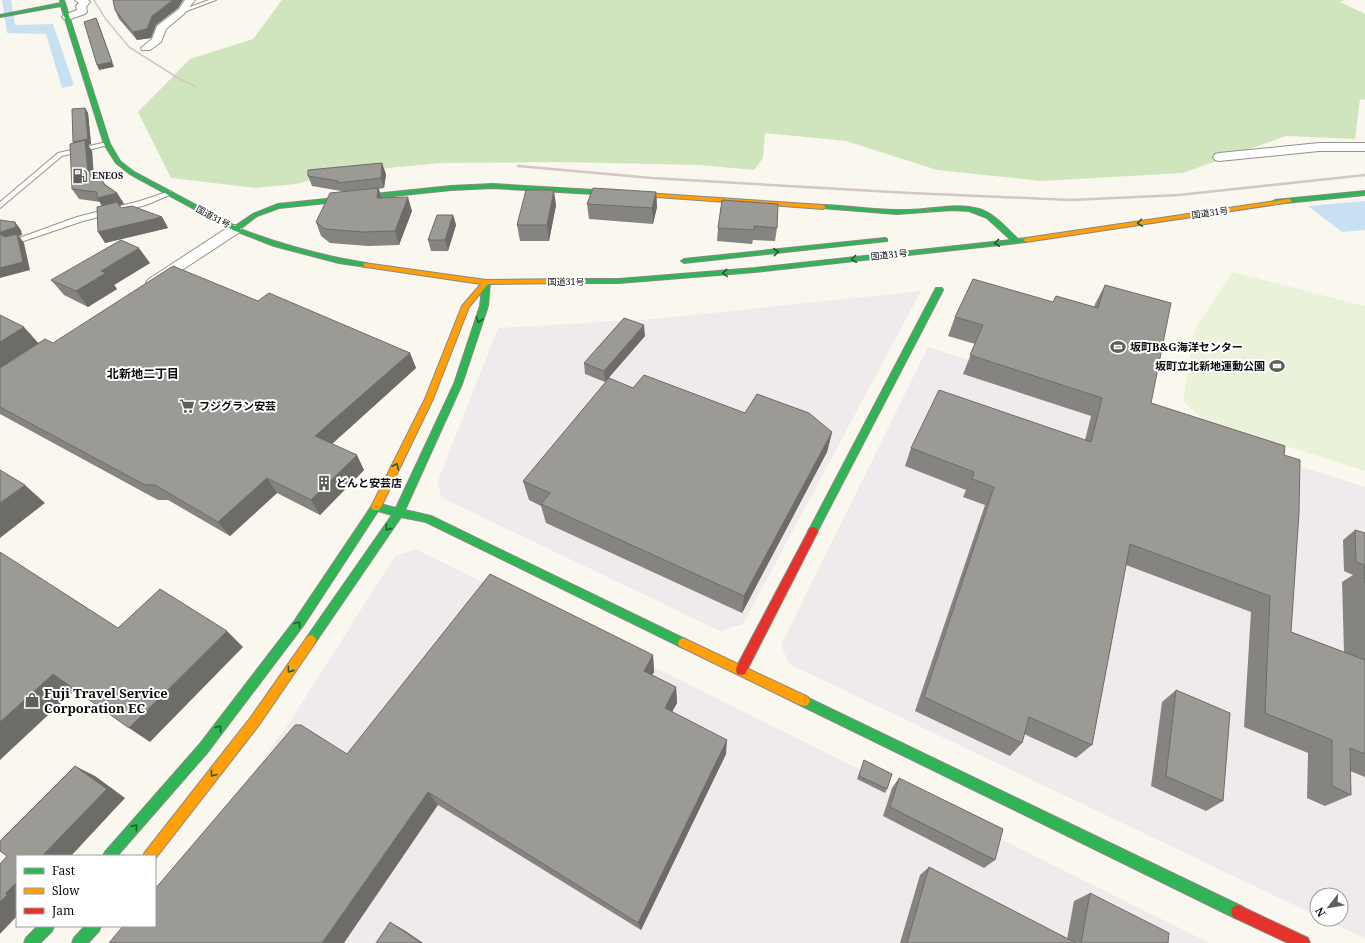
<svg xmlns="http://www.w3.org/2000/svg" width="1365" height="943" viewBox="0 0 1365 943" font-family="'Noto Serif','Noto Sans JP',serif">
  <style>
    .industrial { fill: #f1eaec }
    .forest { fill: #d0e5be }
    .pitch { fill: #eaf2d9 }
    .water { fill: #c7e0f2 }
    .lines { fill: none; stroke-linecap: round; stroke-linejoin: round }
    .lane-casing { stroke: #93928d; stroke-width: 2 }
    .street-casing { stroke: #93928d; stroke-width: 2 }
    .fast-casing { stroke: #898884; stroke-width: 2 }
    .slow-casing { stroke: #898884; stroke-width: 2 }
    .jam-casing { stroke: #898884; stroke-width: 2 }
    .lane { fill: #fefefc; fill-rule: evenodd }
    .street { fill: #fefefc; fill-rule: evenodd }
    .fast { fill: #30b455; fill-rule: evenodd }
    .slow { fill: #ff9f0a; fill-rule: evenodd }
    .jam { fill: #e5322d; fill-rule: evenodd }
    .rail-far1 { stroke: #d5c6c4; stroke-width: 1.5 }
    .rail { stroke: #d5c6c4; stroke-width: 2.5 }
    .wall { fill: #868480 }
    .shaded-wall { fill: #6d6c68 }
    .building { fill: #9c9a95; stroke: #6d6c68 }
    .oneway { stroke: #1e6030 }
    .labels { text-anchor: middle; stroke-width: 4; stroke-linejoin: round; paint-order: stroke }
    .far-poi-label { font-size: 9px; font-weight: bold; fill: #0b0b0b; stroke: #fff; text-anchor: start }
    .far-street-label { font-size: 9px; fill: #0b0b0b; stroke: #fff }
    .poi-label { font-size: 11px; font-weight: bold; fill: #0b0b0b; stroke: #fff; text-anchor: start }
    .neighbourhood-label { font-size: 12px; font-weight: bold; fill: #0b0b0b; stroke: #fff }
    .near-poi-label { font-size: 13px; font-weight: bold; fill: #0b0b0b; stroke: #fff; text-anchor: start }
  </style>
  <rect width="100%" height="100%" fill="#faf8ee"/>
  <path class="industrial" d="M921,291L743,624L720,631L442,498L437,483L498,328L653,319Z
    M928,347L1365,487V939L1324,919H1341V895H1317V916L789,664L781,645Z
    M416,549L1210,943H122L155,926L182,872L291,720L395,556Z"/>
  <path class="forest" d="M282,0H1345L1340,2L1365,14V100L1360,99L1355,139L1286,136L1183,173L1041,181L937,170L846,141L765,133L763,158L754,170L699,165L559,162L443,163L342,172L296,184L255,188L171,178L138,112L190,59L253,39Z"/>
  <path class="pitch" d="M1232,272L1365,306V471L1202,419L1183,401L1194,331Z"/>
  <path class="water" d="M2,0H11L15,25L53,24L74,85L62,88L46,34L7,33Z
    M1365,201V230L1342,232L1308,206Z"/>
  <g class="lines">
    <g class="lane-casing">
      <path id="lane" d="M209,0H216L184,12L179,11Z
        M107,142L109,143V145L62,156L0,208V202L58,153Z
        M170,191L172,192V194L146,205L83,221L15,244H12L8,242L77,217L140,201Z"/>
    </g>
    <g class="street-casing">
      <path id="street" d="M75,0H88L90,2L86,7L87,12L85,14L67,20L64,19L62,17L64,15L77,10L76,6L79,3Z
        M185,0H195L185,13L166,29L161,42L150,50H142L141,48L152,39L157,26L179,9Z
        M1319,143H1365V151H1319L1219,161L1215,160L1213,157L1215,154L1219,153Z
        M235,225L240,226L242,229L240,232L159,285L154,287L149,285L146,282L149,279L230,226Z"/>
    </g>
    <g class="fast-casing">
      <path id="fast" d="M60,0H64L110,144L120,161L134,172L235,226L253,214L278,204L451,186L493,184L645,193L648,195L645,197L493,188L451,190L279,208L257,216L240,229C282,245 321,256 366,263L370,265L366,267L339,263L274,246L233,230L130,174L116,163L104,144L61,6L0,17V15L61,3Z
        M1365,191V195L1275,204L1272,202L1275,200Z
        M823,205C852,206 880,211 909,210C932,210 956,202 979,209C995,214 1006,228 1018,239L1026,238L1029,240L1026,242L755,272L619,283H572L568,281L572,279H619L755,268L1011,240L987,218L969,211L952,210L897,214L821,208L820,207Z
        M885,238L887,239V241L684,263L681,261L684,259Z
        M483,280H489L490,282L488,306L462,384L405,510L431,516L687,640L688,643L687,646L683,648L679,646L426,522L401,517L315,643L311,645L307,643L306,640L307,637L392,515L378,511L303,626L207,753L117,856H103L105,852L199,745L295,620L373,504L376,503L396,508L454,384L480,306Z
        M936,288H942L943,290L816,534L813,535L810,534L808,531L810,528Z
        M804,696L1243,907L1245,912L1243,917L1238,919L1233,917L800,705L798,701L800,697Z
        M38,926H54L52,931L40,943H24L26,938Z
        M85,926H101L99,931L88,943H72L74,938Z"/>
    </g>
    <g class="slow-casing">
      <path id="slow" d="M645,193L823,205L826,207L823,209L643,196L642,195Z
        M1289,199L1292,201L1291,202L1026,242L1023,240L1026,238Z
        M364,263L486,280L572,279L576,281L572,283L488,284L469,307L433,399L381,507L379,510H373L371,507L425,399L462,306L481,284L366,267H364Z
        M311,635L315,637L316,640L315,643L259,725L155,859V856H143L145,852L251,717L307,637Z
        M683,638L808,697L810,701L808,705L804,706L800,705L679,646L678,643L679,640Z"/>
    </g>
    <g class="jam-casing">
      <path id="jam" d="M813,527L816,528L818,531L745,674L741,675L737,674L736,670L737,666L810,528Z
        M1238,905L1308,938L1310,943H1288L1233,917L1231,912L1233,907Z"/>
    </g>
    <use href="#lane" class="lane"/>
    <use href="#street" class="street"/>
    <use href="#fast" class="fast"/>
    <use href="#slow" class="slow"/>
    <use href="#jam" class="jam"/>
    <path class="rail-far1" d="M94,0L105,18L129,47L178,78L196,87"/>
    <path class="rail" d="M518,166L652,178L910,193L1071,200L1179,195L1365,175"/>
  </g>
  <path class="wall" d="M113,0H183L178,8L156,25L151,38L137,40L119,19L115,10Z
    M85,108L88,113L91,144L88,145L92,151L94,176L117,193L124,204L119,205L121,208L162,217L168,228L105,243L102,206L100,202L79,199L72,189L74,143Z
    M386,174L384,188L379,189L382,198L412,211L399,245L368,246L330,243L321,236L316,222L341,192V191L312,186L308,176Z
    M656,192L657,207L653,224L589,219L587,204Z
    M722,200L777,228L775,241L753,240L752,244L717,241L718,228Z
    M556,205L549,241H520L517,225Z
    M453,215L456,225L448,251H431L428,240Z
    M150,263L114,285L117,289L88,307L64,295L51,280Z
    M1105,285L1151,403L1284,455L1291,632L1344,652L1342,582L1353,575L1344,571L1343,540L1355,530L1365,533V777L1350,771L1351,795L1325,806L1307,798L1308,753L1244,727L1251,612L1126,565L1092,745L1076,758L1024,734L1022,743L1010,756L915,711L985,505L963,497L966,490L905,466L911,448L1085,440L1091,416L963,374L975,344L948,336L955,317L1053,302L1056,296L1094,307L1095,304Z
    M258,301L410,353L416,368L332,444L364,470L320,515L277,493L230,536L168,500H158L0,414V315L38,343H53Z
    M645,336L605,382L585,374L584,363Z
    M633,388L832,432L827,452L742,613L546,523L541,506L529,500L523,481Z
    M653,655L654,672L652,675L676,687L677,703L672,711L726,754L641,930L438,805L347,754Z
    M1176,690L1223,801L1206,811L1151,786L1162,702Z
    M864,760L887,789L885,793L857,779Z
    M899,778L995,860L984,868L883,816L892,788Z
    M929,867L1067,939L1074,901L1090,893L1168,943H900L920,875Z"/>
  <path class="shaded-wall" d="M173,0H183L178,8L156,25L151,38L137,40L133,32Z
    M96,18L98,22L114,67L99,70L97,65Z
    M85,108L88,113L91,144L88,145L92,151L94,182L88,172L76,147L73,142Z
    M382,163L386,174L384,188L381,178Z
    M378,188L383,202L377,198Z
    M554,190L556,205L549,241L547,225Z
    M656,192L657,207L653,224L652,208Z
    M117,193L124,204L104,209L97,198Z
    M408,197L412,211L399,245L395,231Z
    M453,215L456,225L448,251L445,240Z
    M162,217L168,228L105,243L98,232Z
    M15,222L21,230L22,235L19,236L24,243L30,270L0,278V234L1,232Z
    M139,248L150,263L114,285L117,289L88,307L76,291L101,271Z
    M644,325L645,336L605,382L604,371Z
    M24,327L41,346L0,373V342Z
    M410,353L416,368L324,451L315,436Z
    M832,432L827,452L742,613L744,596Z
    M357,455L364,470L320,515L311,500Z
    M267,478L277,493L230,536L218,522Z
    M25,485L45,503L0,538V503Z
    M227,631L243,647L150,742L129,728Z
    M653,655L654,672L645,687L644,671Z
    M53,674L76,689L0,760V722Z
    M676,687L677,703L666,723L665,708Z
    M727,740L726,754L641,930L638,923Z
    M75,766L95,776L125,798L71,856H42Z
    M428,792L438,805L344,943H322Z
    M17,882V916L0,934V902L6,893Z
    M390,922L404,930L423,943H421Z"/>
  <path class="building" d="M113,0H173L152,16L147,29L133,32L115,10Z
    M96,18L112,62L97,65L84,22Z
    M85,108L88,139L73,142L72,109Z
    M85,140L88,172L96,178V171L105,185L117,193L97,198V192L72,189L70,144Z
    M382,163L381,178L337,183L338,181L308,176V170Z
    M378,188L377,198L408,197L395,231L363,232L325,229L316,222L330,193Z
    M593,188L656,192L652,208L587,204Z
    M526,190H554L547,225H517Z
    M722,200L778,204L777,228L754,226V230L718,228Z
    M117,202L121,208L132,206L162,217L98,232L97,207Z
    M437,215H453L445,240H428Z
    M0,220L15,222L16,227L1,232L0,234Z
    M0,234L5,237L17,234L23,262L0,268Z
    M121,240L139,248L101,271L106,273L76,291L51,280Z
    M173,266L258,301L269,293L410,353L315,436L357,455L311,500L267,478L218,522L155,485H145L0,407V368L45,339L53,343Z
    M973,279L1053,302L1056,296L1098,308L1105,285L1171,303L1151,403L1285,446L1284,455L1300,460L1299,513L1291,632L1365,660V754L1350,748L1351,795L1332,786V740L1265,713L1270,596L1130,544L1092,745L1029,717L1022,743L924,697L994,487L972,479L974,472L911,448L939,390L1091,442L1102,398L970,355L983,325L955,317Z
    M0,315L24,327L0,342Z
    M624,318L644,325L604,371L584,363Z
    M644,375L745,413L757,394L809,413L832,432L744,596L541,504L550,493L523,481L609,378L633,388Z
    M0,470L25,485L0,503Z
    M1355,530L1365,533V565L1356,562Z
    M0,552L118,628L160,589L227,631L129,728L53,674L0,722Z
    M1364,566H1365V583Z
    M490,574L653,655L644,671L676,687L665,708L727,740L638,923L428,792L322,943H109L123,926H155V889L295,725H301L347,754Z
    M1176,690L1230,713L1223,801L1166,776Z
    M864,760L892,774L887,789L859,776Z
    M75,766L107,789L42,856H17V882L6,893L7,895L0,902V864L7,856L0,851V841Z
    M899,778L1003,829L995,860L890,807Z
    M929,867L1076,943H907Z
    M1090,893L1169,933L1168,943H1081Z
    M390,922L421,943H376Z"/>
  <defs><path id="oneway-chevron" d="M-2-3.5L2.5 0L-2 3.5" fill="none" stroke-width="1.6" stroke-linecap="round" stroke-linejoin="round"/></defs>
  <g class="oneway">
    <use href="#oneway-chevron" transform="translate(1140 223) rotate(172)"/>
    <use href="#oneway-chevron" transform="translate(997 243) rotate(174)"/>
    <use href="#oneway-chevron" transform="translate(776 252) rotate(-6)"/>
    <use href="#oneway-chevron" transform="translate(854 259) rotate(174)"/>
    <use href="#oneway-chevron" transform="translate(725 273) rotate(175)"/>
    <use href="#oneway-chevron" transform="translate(479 320) rotate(109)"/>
    <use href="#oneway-chevron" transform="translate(396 466) rotate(-64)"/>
    <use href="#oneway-chevron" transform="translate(388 528) rotate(124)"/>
    <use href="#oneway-chevron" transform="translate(298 624) rotate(-54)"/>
    <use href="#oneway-chevron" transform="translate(290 670) rotate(125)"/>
    <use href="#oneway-chevron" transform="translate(219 728) rotate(-53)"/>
    <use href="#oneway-chevron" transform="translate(213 774) rotate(128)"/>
    <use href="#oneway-chevron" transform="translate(135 827) rotate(-49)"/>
  </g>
  <defs>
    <g id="fuel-bare" transform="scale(1.2)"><path d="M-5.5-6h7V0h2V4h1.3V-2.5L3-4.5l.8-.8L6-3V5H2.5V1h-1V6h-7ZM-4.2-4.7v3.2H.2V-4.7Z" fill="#5f5e5a" stroke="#fff" stroke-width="2.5" paint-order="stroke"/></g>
    <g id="stadium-bare" transform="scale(1.2)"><path d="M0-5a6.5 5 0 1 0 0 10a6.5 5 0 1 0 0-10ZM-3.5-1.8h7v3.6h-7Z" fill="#5f5e5a" stroke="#fff" stroke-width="2.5" paint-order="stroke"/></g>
    <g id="supermarket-bare" transform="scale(1.2)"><path d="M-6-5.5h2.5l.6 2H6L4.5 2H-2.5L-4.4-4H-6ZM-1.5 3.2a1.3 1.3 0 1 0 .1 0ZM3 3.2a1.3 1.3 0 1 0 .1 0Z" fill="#5f5e5a" stroke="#fff" stroke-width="2.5" paint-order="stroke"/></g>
    <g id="building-bare" transform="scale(1.2)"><path d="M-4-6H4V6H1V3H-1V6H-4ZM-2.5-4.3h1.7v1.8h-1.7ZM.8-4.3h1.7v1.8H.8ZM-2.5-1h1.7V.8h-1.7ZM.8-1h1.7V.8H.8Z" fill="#5f5e5a" stroke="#fff" stroke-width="2.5" paint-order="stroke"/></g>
    <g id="shop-bare" transform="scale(1.2)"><path d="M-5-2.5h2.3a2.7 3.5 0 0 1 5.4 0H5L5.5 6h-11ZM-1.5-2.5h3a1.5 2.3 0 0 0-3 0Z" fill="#5f5e5a" stroke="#fff" stroke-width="2.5" paint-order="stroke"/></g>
  </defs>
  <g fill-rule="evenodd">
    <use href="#fuel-bare" x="80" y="176"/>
    <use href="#stadium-bare" x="1118" y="347"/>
    <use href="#stadium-bare" x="1277" y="366"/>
    <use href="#supermarket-bare" x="187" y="406"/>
    <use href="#building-bare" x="324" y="483"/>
    <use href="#shop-bare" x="32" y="700"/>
  </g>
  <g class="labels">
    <g class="far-poi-label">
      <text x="92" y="179">ENEOS</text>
    </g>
    <g class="far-street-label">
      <text transform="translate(1210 213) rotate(-8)" y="3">国道31号</text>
      <text transform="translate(213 217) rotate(28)" y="3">国道31号</text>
      <text transform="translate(889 255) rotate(-6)" y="3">国道31号</text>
      <text x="566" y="285">国道31号</text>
    </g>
    <g class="poi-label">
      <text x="1130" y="351">坂町B&amp;G海洋センター</text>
      <text x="1265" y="370" text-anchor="end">坂町立北新地運動公園</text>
      <text x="199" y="410">フジグラン安芸</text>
      <text x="336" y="487">どんと安芸店</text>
    </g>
    <g class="neighbourhood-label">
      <text x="143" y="378">北新地二丁目</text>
    </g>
    <g class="near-poi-label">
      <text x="44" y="698">Fuji Travel Service<tspan x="44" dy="15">Corporation EC</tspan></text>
    </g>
  </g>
  <rect x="16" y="855" width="140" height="72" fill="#ffffff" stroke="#9d9d9d"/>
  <rect x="24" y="868" width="20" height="6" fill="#30b455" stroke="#9d9d9d"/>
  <text x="52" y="875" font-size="12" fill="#0b0b0b">Fast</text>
  <rect x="24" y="888" width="20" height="6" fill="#ff9f0a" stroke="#9d9d9d"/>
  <text x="52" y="895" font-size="12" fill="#0b0b0b">Slow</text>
  <rect x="24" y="908" width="20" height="6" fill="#e5322d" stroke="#9d9d9d"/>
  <text x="52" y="915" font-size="12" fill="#0b0b0b">Jam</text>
  <g transform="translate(1329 907) rotate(239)"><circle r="19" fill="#ffffff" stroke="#9d9d9d"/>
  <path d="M0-3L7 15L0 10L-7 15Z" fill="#5f5e5a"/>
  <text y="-6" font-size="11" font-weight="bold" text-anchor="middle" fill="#0b0b0b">N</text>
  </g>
</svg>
